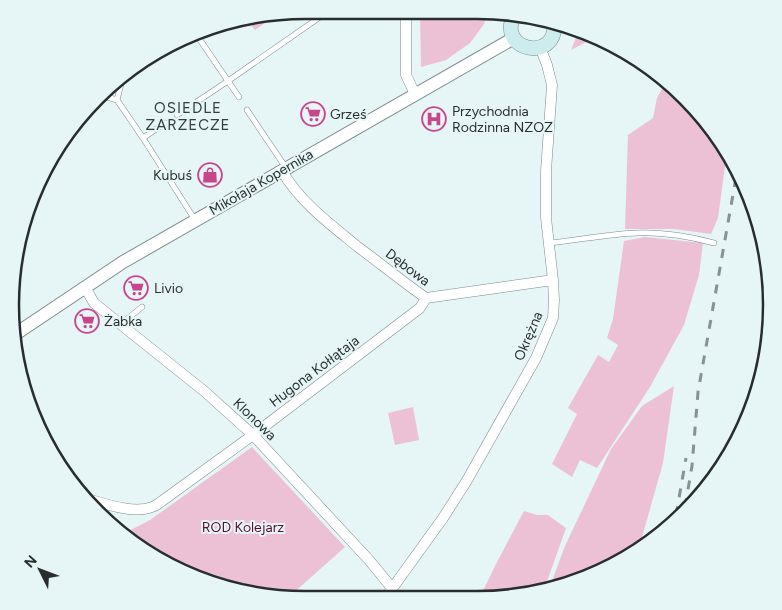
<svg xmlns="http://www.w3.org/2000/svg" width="782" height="610" viewBox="0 0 782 610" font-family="Figtree,sans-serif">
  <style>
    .green { fill: #edc1d5 }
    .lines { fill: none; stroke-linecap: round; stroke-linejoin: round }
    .service-casing { stroke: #7c8a8b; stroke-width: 6 }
    .minor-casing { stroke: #7c8a8b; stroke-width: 11 }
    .tertiary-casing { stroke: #7c8a8b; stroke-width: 14 }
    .secondary-casing { stroke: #7c8a8b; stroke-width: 15 }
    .service { stroke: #fff; stroke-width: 5 }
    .minor { stroke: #fff; stroke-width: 10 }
    .tertiary { stroke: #fff; stroke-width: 12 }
    .secondary { stroke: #cceced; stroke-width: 14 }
    .rail { stroke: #879292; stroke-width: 3; stroke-dasharray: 9 9; stroke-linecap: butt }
    .labels { text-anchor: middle; stroke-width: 4; stroke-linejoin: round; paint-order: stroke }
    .poi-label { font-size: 14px; fill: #282e2e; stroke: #e6f5f6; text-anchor: start }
    .street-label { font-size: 14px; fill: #282e2e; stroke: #e6f5f6 }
    .park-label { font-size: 14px; fill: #560d38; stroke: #e6f5f6 }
    .neighbourhood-label { font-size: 15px; letter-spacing: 1px; fill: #323e3f; stroke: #e6f5f6 }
    .rim { fill: none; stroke: #282e2e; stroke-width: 2.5 }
  </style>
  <rect width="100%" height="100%" fill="#e6f5f6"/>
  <path class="green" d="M420,10L484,11L487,13L484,24L470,43L446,60L421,67Z
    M279,13L255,30L246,18Z
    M579,30L593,38L592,39L571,50Z
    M667,80L671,83L727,151L718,218L711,234L674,229H625L628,135L653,118L657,98Z
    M645,237L703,243L699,275L684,325L650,387L597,468L580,460L572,477L552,464L577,414L568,408L598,355L609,362L618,345L607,338L613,319L624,241Z
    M674,386L663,463L639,548L625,560L572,584L549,589L565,546L611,449L642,406Z
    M413,407L419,440L395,445L388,413Z
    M252,447L345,547L291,595L248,594L141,550L123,534L150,520Z
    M524,511L537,515H548L566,528L544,590L497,599H479L496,564Z"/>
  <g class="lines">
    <g class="service-casing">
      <path id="service" d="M239,97L228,81L330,10
        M95,98L100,95L117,100L143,138L195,220
        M117,100L123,76
        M247,110L286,168
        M177,115L228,81L196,34
        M143,138L165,123
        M549,243C579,240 608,234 637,233C661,232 691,237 714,243
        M121,324L142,307"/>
    </g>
    <g class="minor-casing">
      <path id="minor" d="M406,10V75L415,94
        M282,171C300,202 330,224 358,247C381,264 403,282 426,298L553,280
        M85,287L94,303L204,391L253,435L369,560L392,588
        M81,497C100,502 133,515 152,507C156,506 159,503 162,501L253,435L420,308L426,298
        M386,597L443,518L466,482L536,358L553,318L554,300L553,280L546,218V171L552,85L547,65L540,47"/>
    </g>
    <g class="tertiary-casing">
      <path id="tertiary" d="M14,335L123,262L514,38"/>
    </g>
    <g class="secondary-casing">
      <path id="secondary" d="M515,14C494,51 559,64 554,22"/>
    </g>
    <use href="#service" class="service"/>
    <use href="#minor" class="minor"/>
    <use href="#tertiary" class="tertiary"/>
    <use href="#secondary" class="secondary"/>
    <path class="rail" d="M685,507L692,466L698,392L737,172
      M676,515L686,458"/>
  </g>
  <defs>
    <g id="supermarket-ring" transform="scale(1.25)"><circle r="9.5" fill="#e6f5f6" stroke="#c9468d" stroke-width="1.5"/><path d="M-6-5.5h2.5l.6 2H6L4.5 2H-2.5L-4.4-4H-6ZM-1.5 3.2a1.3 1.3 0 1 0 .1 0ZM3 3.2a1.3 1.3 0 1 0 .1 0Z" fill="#c9468d"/></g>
    <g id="hospital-ring" transform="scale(1.25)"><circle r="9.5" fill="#e6f5f6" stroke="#c9468d" stroke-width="1.5"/><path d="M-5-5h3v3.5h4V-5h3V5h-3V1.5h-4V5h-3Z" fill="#c9468d"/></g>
    <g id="shop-ring" transform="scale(1.25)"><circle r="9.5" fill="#e6f5f6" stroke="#c9468d" stroke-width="1.5"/><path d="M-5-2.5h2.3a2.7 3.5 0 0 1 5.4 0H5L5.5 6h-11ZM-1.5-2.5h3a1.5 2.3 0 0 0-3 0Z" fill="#c9468d"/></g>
  </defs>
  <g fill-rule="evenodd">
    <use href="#supermarket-ring" x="313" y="114"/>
    <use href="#hospital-ring" x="434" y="119"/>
    <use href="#shop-ring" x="210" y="175"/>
    <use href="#supermarket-ring" x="136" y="288"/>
    <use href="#supermarket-ring" x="87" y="321"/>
  </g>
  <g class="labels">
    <g class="poi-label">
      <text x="452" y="116">Przychodnia<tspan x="452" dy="16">Rodzinna NZOZ</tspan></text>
      <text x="330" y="119">Grześ</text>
      <text x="192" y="180" text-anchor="end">Kubuś</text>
      <text x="154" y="293">Livio</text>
      <text x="104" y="326">Żabka</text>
    </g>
    <g class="street-label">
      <text transform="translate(261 182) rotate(-30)" y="5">Mikołaja Kopernika</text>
      <text transform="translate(408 267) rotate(37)" y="5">Dębowa</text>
      <text transform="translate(528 336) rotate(-67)" y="5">Okrężna</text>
      <text transform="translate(314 371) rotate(-37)" y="5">Hugona Kołłątaja</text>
      <text transform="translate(255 419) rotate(44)" y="5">Klonowa</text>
    </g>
    <g class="park-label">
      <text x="243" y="532">ROD Kolejarz</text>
    </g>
    <g class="neighbourhood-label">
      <text x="188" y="113">OSIEDLE<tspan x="188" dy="17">ZARZECZE</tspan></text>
    </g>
  </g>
  <path d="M0 0H782V610H0ZM305 19H477A286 286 0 0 1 763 305V305A286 286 0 0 1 477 591H305A286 286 0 0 1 19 305V305A286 286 0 0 1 305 19Z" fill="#e6f5f6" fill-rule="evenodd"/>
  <path class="rim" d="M305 19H477A286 286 0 0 1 763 305V305A286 286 0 0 1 477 591H305A286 286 0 0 1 19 305V305A286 286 0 0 1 305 19Z"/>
  <g transform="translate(40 570) rotate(312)" stroke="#e6f5f6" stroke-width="4" paint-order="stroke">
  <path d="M0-4L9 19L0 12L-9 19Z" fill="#282e2e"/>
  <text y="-8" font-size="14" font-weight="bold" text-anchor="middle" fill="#282e2e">N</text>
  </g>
</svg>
